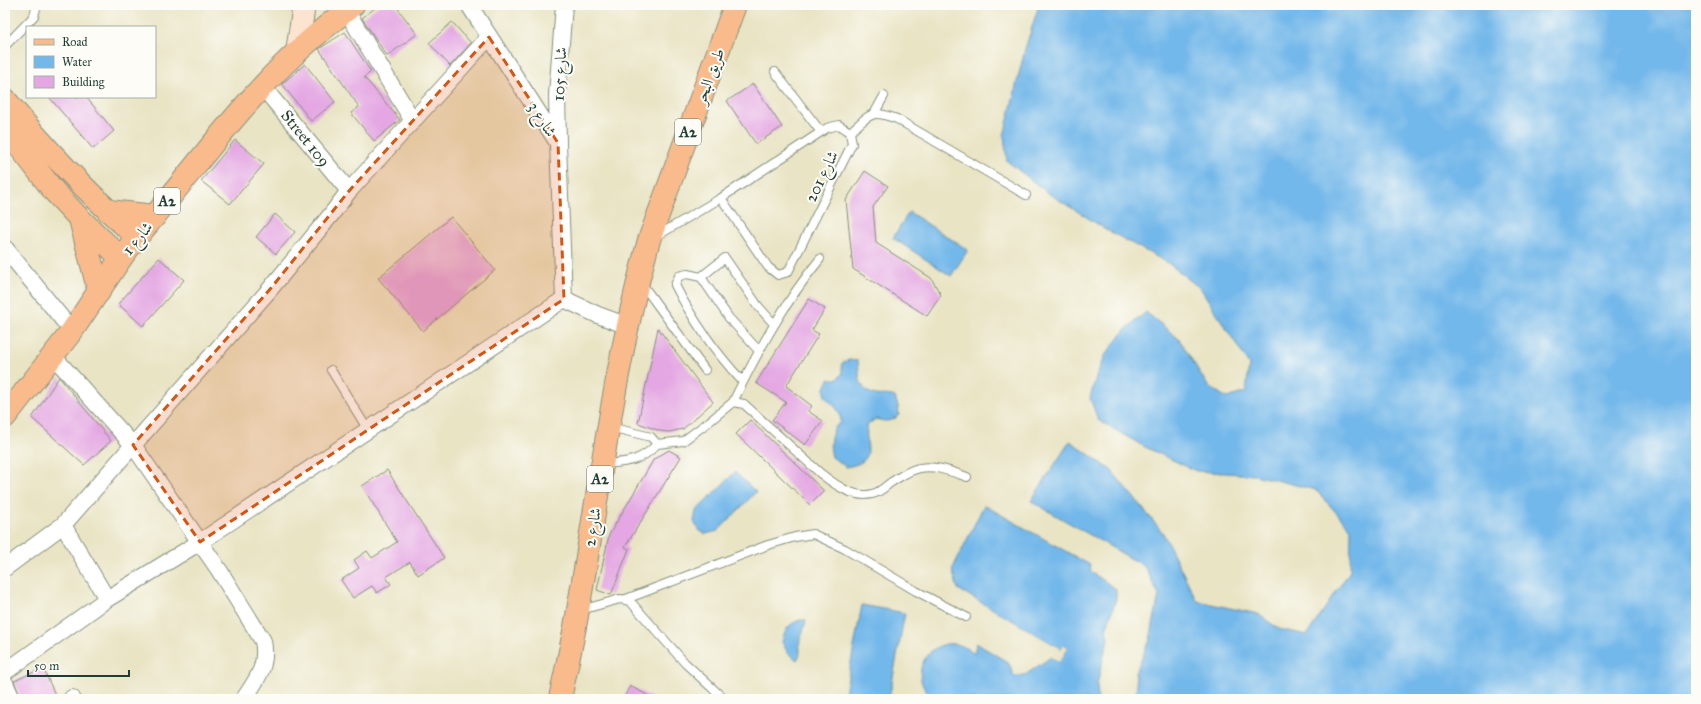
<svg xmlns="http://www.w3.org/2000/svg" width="1701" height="704" viewBox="0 0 1701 704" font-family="'IM FELL Great Primer',Amiri,serif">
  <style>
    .water { fill: #73b8ea; stroke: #497a8f }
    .pier { fill: #e9e4c4 }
    .building { fill: #e4a7e3 }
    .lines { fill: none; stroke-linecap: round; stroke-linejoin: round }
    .lane-casing { stroke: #84907c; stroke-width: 10 }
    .street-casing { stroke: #84907c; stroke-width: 18 }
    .secondary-casing { stroke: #84907c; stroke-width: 24 }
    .primary-casing { stroke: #84907c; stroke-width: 24 }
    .highway-casing { stroke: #84907c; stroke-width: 24 }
    .lane { stroke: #fff; stroke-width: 8 }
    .street { stroke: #fff; stroke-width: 16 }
    .secondary { stroke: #fde4d1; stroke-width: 22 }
    .primary { stroke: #fabb8c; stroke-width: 22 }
    .highway { stroke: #fabb8c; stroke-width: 22 }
    .marked { fill: #d45610; fill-opacity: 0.2; stroke: #d45610; stroke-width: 3; stroke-dasharray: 8 5; stroke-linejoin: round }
    .labels { text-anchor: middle; stroke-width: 4; stroke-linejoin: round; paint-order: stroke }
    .shield { fill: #fdfcf7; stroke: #62766e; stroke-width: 1 }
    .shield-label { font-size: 15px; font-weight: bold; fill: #1f3d34 }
    .street-label { font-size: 16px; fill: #1f3d34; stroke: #fdfcf7 }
  </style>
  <rect width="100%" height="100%" fill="#fdfcf7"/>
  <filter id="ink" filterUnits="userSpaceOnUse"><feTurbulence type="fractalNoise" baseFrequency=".025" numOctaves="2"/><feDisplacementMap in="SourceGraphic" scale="8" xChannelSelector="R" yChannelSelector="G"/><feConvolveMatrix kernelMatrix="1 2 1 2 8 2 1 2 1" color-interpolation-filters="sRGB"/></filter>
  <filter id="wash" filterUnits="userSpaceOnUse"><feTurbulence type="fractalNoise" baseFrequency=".012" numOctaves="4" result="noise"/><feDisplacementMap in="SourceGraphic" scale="16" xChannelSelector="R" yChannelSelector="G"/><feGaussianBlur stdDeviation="0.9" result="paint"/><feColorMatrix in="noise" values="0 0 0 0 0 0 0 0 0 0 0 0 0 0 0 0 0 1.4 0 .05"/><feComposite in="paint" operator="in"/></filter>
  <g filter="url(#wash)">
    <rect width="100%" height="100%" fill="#e9e4c4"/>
    <path class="water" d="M1039,5H1696V699H1134L1137,687L1135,673L1150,640L1159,595L1144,566L1031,501L1070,441L1111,470L1163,533L1197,601L1258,614L1279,629L1307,635L1350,571L1351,529L1316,490L1255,475L1196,471L1145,447L1098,420L1090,398L1097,374L1106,354L1124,331L1146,312L1179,339L1208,386L1227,398L1246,392L1249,364L1201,289L1168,263L1107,230L1048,193L1007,161L1004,136L1025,49Z
      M909,212L968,250L951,276L893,238Z
      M849,360L858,361C860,376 857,390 876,395C882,396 888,394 895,397L898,406L899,415C892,422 885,422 876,419L868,424C862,445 881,461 846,467L832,457C829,445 830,438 835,427L841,423C841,411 834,405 825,397V388L829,379H837L842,374V363Z
      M735,472L756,492L718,531L706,534L700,531L694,522L696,511Z
      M984,505L1090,565L1091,572L1116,589V599L1106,630L1108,639L1097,684L1098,699H934C898,672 941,622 974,654L976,643L1009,663L1014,676L1025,675L1051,657L1060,662L1068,647L1064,645L1061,649L958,589L952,570Z
      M862,605L905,613L889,699H844Z
      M800,620H806C805,628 802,633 800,639C798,648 803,651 797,660L788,653L782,642C785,630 788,624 800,620Z"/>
    <path class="pier" d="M983,604L1061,649L1064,645L1068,647L1060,662L1049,656L1052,655L1059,659L1065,648L1060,651L982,606Z"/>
    <g id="blocks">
      <path class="building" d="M379,5H395L417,34L387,56L362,18Z
        M452,22L471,43L450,66L429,43Z
        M345,32L371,72L364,77L400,120L374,141L351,113L359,107L319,49Z
        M305,64L335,102L311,121L282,84Z
        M753,84L782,127L756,144L727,101Z
        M49,97H86L114,131L93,149Z
        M235,140L264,164L230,204L201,181Z
        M865,171L888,186L873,207L876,243L931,278L941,295L927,316L853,269L846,200Z
        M275,214L295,232L276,254L256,237Z
        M451,217L495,270L423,331L378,278Z
        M159,258L184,280L143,326L118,304Z
        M809,299L825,309L812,330L819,334L786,386L812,406L808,411L823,421L805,445L772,420L786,402L756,383Z
        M658,328L713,402L683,429L669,432L660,431L638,423Z
        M59,377L111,441L84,465L32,418Z
        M750,420L824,491L810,505L736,434Z
        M669,450L681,457L625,547L629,549L611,595L597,590L609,535L654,459Z
        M387,470L444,558L418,575L410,562L386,577L391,584L377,593L372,586L353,598L341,580L359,568L354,560L367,551L372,558L397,542L362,486Z
        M43,668L57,699H21L14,681Z
        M630,686L655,699H623Z"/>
    </g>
  </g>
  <g filter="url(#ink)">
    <use href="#blocks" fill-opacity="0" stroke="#84907c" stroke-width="1"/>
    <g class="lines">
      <g class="lane-casing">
        <path id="lane" d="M5,46L34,16L37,5
          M775,72L821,132
          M874,114L884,96
          M850,132C871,114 870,109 897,119L1026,195
          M655,237L721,198L827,128L839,125L850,132L852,144L788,272L778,275L768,267L721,198
          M701,277L687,274L679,276L675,285C693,321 716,353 743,382
          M642,284L705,370
          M759,351L729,318L701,277L725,258L758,306L774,324
          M331,370L368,430
          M733,402C758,351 784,303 820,259
          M610,427L651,437L657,444
          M604,464C626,462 641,462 657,444L683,441L710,421L733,402L744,404L820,473C834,484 854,499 872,494C879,493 885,487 890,483C900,477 908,470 920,468C936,465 952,472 967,477
          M626,599L768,545L795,537L813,534L845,549L916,591L966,617
          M581,610L620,599L630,601L685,663L724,699"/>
      </g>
      <g class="street-casing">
        <path id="street" d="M469,5L558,143L564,299
          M346,10L413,121
          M262,86L349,191
          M558,143L557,95L564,5
          M5,248L72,331
          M564,299L598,315L628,326
          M53,356L133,445L219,570L263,641C268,666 257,679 244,699
          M63,525L107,599
          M5,568L63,525L271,288L330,216L349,191L489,37
          M5,672L107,599L200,542L564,299
          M5,683L12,699
          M72,698V699"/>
      </g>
      <g class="secondary-casing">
        <path id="secondary" d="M297,52L304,5"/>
      </g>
      <g class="primary-casing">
        <path id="primary" d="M5,417L72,331L121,258L137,237C179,188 217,135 262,87C289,57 321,30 353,5
          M560,699C566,669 573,640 578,610C600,486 615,361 649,240L735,5"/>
      </g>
      <g class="highway-casing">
        <path id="highway" d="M5,99C45,149 89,194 137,237
          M5,128L53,190L80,219L121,258
          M108,211L155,216
          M80,219L99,292"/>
      </g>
      <use href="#lane" class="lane"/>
      <use href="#street" class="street"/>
      <use href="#secondary" class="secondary"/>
      <use href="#primary" class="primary"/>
      <use href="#highway" class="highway"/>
    </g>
  </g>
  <path class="marked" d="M489,37L558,143L564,299L200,542L133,445L271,288L349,191Z"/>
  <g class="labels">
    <g class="shield">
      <rect x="675" y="119" width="26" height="26" rx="3"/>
      <rect x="154" y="188" width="26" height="26" rx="3"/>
      <rect x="587" y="466" width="26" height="26" rx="3"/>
    </g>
    <g class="shield-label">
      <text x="688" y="137">A2</text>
      <text x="167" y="206">A2</text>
      <text x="600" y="484">A2</text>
    </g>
    <g class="street-label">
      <text transform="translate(559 74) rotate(-87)" y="6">شارع 105</text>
      <text transform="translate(709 76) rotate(-70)" y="6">طريق البحر</text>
      <text transform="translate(543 119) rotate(57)" y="6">شارع 3</text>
      <text transform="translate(306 138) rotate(51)" y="6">Street 109</text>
      <text transform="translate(821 176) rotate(-64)" y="6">شارع 201</text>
      <text transform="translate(137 238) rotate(-51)" y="6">شارع 1</text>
      <text transform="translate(592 527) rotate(-81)" y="6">شارع 2</text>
    </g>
  </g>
  <rect width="1701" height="704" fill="none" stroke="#fdfcf7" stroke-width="20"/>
  <rect x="26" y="26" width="130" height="72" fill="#fdfcf7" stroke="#a4b0a9"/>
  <rect x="34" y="39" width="20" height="6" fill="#fabb8c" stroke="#a4b0a9"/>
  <text x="62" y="46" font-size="12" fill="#1f3d34">Road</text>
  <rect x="34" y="56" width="20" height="12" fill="#73b8ea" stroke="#a4b0a9"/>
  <text x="62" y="66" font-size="12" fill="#1f3d34">Water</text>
  <rect x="34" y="76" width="20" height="12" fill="#e4a7e3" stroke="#a4b0a9"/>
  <text x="62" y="86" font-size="12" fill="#1f3d34">Building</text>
  <path d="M28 670v6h101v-6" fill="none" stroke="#1f3d34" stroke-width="2"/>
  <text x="34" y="670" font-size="12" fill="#1f3d34" stroke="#fdfcf7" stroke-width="3" paint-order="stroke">50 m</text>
</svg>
